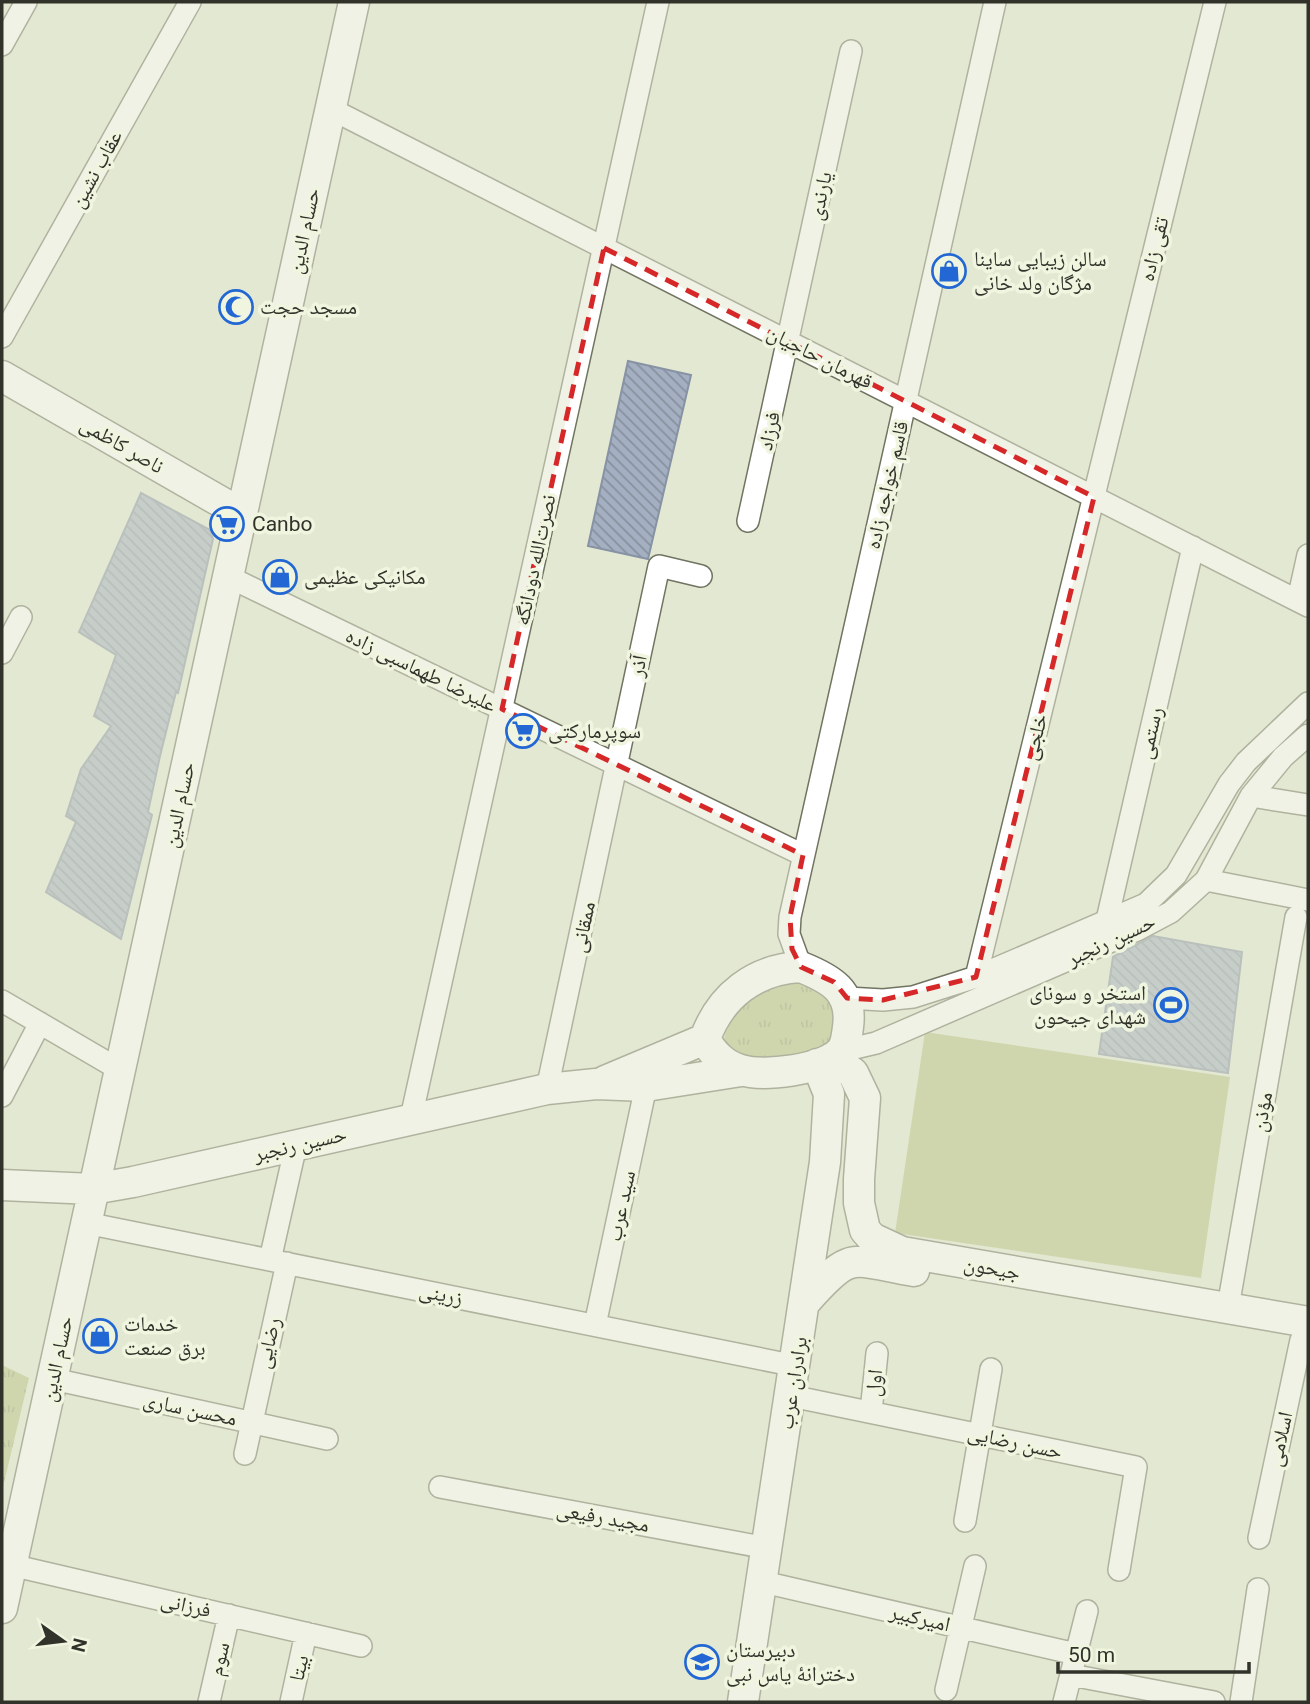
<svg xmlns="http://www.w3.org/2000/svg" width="1310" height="1704" viewBox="0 0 1310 1704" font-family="Roboto,'Noto Naskh Arabic',sans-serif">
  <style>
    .grass { fill: url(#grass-tufts) }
    .pitch { fill: #b7c284 }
    .building { fill: url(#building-back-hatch); stroke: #8792a4; stroke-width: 2 }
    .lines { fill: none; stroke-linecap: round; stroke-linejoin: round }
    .street-casing { stroke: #707461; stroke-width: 24 }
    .secondary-casing { stroke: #707461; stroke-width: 33 }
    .street { stroke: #fff; stroke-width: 21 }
    .secondary { stroke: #fff; stroke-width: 30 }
    .marked { fill: none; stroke: #d62828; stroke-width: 5; stroke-dasharray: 14 9; stroke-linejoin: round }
    .labels { text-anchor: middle; stroke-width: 7; stroke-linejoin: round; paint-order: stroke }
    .street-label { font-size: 21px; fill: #31332b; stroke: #f0f5df }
    .poi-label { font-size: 21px; fill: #31332b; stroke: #f0f5df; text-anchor: start }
  </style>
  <defs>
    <pattern id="grass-tufts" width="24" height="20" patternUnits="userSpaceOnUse" patternTransform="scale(1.75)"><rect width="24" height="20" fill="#b7c284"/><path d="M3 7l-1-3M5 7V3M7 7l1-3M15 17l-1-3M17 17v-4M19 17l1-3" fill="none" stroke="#959e6c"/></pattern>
    <pattern id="building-back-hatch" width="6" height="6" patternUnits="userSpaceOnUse" patternTransform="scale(1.75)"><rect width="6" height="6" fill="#a4b0c2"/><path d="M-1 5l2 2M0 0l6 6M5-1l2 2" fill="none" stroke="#86909e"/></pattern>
  </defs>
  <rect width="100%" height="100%" fill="#e3e8d2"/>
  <path class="grass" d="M791,974L831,994C833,1004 838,1017 837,1027C833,1057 774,1060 751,1064L723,1043C730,1008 761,988 791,974Z
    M2,1365L29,1378L2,1491Z"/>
  <path class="pitch" d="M925,1032L1230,1077L1201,1278L895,1233Z"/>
  <path class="building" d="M628,361L691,375L648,559L588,546Z
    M141,493L210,530L213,539L178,693L176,692L160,756L148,812L152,815L121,939L46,892L76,822L66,816L81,769L111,726L94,716L116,655L79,632Z
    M1153,936L1242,952L1228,1073L1099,1054L1113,957Z"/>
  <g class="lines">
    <g class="street-casing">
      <path id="street" d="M2,45L26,2
        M331,109L1308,606
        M2,337L190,2
        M748,521L851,51
        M229,577L803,855
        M1298,600L1308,555
        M2,653L21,617
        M1251,796L1308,805
        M1206,880L1308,900
        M1107,920L1193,547
        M801,967L789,934L790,917L995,2
        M976,977L1215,2
        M847,998L883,1000L913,997L976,977L1146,904L1176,875L1229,784L1246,762L1308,703
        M2,1001L120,1070
        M842,1051L876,1043L1139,929L1171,912L1206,880L1251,796L1283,757L1308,735
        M547,1089L659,566L701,576
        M2,1096L40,1023
        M411,1118L658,2
        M86,1223L796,1366
        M270,1260L296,1145
        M1228,1307L1296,917
        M595,1325L646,1086
        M53,1379L327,1439
        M791,1396L1136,1467L1119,1570
        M871,1412L877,1353
        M245,1454L287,1263
        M440,1487L767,1548
        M965,1521L991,1369
        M1259,1538L1301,1340
        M11,1565L361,1646
        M763,1582L1076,1654
        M1071,1675L1214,1702
        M946,1690L975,1566
        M209,1702L229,1615
        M291,1702L306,1633
        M1064,1702L1087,1611
        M1241,1702L1258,1589"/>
    </g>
    <g class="secondary-casing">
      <path id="secondary" d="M2,376L242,514
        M801,967C831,979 853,991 848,1027C847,1035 846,1046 840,1052C823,1070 763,1077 741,1070C725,1066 712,1053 705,1039C720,996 755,969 801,967Z
        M832,1058L853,1073L865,1098L859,1179V1203L865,1230L872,1238L902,1252L1308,1322
        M605,1081L705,1039
        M2,1185L93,1189L133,1182L547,1089L596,1084L646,1086L741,1071
        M806,1301C852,1249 850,1260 914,1271
        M2,1608L354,2
        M743,1702L825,1162L829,1094L817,1064"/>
    </g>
    <use href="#street" class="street"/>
    <use href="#secondary" class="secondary"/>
  </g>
  <path d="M0 0H1310V1704H0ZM604,248L1094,497L976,977L883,1000L847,998L834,982L801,967L792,949L790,917L803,855L502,709Z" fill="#e3e8d2" fill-opacity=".55" fill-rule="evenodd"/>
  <path class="marked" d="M604,248L1094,497L976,977L883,1000L847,998L834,982L801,967L792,949L790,917L803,855L502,709Z"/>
  <defs>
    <g id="shop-ring" transform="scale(1.75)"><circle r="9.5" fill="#f0f5df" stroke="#2267d3" stroke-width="1.5"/><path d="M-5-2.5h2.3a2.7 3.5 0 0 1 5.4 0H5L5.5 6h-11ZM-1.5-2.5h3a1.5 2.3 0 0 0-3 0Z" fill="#2267d3"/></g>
    <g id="mosque-ring" transform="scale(1.75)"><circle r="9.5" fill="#f0f5df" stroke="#2267d3" stroke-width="1.5"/><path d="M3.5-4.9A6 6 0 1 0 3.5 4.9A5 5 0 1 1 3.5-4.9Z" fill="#2267d3"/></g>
    <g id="supermarket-ring" transform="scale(1.75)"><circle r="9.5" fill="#f0f5df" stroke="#2267d3" stroke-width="1.5"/><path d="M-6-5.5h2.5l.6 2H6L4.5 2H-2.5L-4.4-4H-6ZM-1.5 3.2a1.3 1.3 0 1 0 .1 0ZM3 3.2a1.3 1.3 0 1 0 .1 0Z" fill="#2267d3"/></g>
    <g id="stadium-ring" transform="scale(1.75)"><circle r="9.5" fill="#f0f5df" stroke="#2267d3" stroke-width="1.5"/><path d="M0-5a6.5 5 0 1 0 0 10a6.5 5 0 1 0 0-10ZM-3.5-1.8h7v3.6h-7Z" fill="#2267d3"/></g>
    <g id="school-ring" transform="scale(1.75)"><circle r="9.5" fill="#f0f5df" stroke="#2267d3" stroke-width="1.5"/><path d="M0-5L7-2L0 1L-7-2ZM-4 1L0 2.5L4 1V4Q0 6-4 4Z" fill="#2267d3"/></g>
  </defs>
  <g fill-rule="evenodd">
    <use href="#shop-ring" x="949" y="271"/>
    <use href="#mosque-ring" x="236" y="307"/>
    <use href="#supermarket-ring" x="227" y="524"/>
    <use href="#shop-ring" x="280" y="577"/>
    <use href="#supermarket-ring" x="523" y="731"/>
    <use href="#stadium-ring" x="1171" y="1005"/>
    <use href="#shop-ring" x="100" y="1336"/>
    <use href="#school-ring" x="702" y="1662"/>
  </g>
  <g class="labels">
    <g class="street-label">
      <text transform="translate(96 169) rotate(-61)" y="7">عقاب نشین</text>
      <text transform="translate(820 196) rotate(-78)" y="7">یارندی</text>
      <text transform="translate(304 231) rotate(-78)" y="7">حسام الدین</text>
      <text transform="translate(1154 249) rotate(-76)" y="7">تقی زاده</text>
      <text transform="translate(820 357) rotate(27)" y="7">قهرمان حاجیان</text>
      <text transform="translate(769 431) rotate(-77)" y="7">فرزاد</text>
      <text transform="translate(122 445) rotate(30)" y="7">ناصر کاظمی</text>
      <text transform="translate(887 485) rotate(-77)" y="7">قاسم خواجه زاده</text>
      <text transform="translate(535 560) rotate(-78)" y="7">نصرت‌الله دودانگه</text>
      <text transform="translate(638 666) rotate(-79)" y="7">آذر</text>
      <text transform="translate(421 670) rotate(26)" y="7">علیرضا طهماسبی زاده</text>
      <text transform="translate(1150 733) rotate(-77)" y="7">رستمی</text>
      <text transform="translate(1035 737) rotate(-76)" y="7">خلجی</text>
      <text transform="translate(179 805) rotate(-78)" y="7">حسام الدین</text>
      <text transform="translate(583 927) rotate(-78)" y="7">ممقانی</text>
      <text transform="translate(1111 940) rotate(-25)" y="7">حسین رنجبر</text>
      <text transform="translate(1262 1112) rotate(-80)" y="7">مؤذن</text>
      <text transform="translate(300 1144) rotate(-13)" y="7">حسین رنجبر</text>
      <text transform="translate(621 1206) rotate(-78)" y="7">سید عرب</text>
      <text transform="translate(992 1268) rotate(10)" y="7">جیحون</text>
      <text transform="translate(441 1294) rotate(11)" y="7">زرینی</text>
      <text transform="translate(268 1343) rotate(-77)" y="7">رضایی</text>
      <text transform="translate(57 1359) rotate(-78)" y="7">حسام الدین</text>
      <text transform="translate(793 1383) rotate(-81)" y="7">برادران عرب</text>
      <text transform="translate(874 1383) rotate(-84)" y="7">اول</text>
      <text transform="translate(190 1409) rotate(12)" y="7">محسن ساری</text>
      <text transform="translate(1280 1439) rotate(-78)" y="7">اسلامی</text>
      <text transform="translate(1015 1442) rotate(12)" y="7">حسن رضایی</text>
      <text transform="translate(603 1517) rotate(10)" y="7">مجید رفیعی</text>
      <text transform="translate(186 1605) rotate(13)" y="7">فرزانی</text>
      <text transform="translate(920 1618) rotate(13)" y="7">امیرکبیر</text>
      <text transform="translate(219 1659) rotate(-77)" y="7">سوم</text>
      <text transform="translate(299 1668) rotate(-77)" y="7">بیتا</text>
    </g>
    <g class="poi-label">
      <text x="974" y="266">سالن زیبایی ساینا<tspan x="974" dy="24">مژگان ولد خانی</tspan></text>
      <text x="260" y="314">مسجد حجت</text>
      <text x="252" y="531">Canbo</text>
      <text x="304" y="584">مکانیکی عظیمی</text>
      <text x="548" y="738">سوپرمارکتی</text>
      <text x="1146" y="1000" text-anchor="end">استخر و سونای<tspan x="1146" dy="24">شهدای جیحون</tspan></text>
      <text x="124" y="1331">خدمات<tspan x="124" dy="24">برق صنعت</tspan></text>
      <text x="726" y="1657">دبیرستان<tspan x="726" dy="24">دخترانهٔ یاس نبی</tspan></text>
    </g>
  </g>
  <rect width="1310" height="1704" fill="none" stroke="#31332b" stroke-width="7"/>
  <g transform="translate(63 1641) rotate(104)" stroke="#f0f5df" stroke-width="5" paint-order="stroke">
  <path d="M0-5L12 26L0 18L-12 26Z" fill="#31332b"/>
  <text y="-10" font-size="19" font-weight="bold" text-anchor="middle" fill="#31332b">N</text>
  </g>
  <path d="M1058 1662v10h191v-10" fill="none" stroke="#31332b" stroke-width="3.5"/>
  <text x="1068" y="1662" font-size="21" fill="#31332b" stroke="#f0f5df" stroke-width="5" paint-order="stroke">50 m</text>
</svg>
